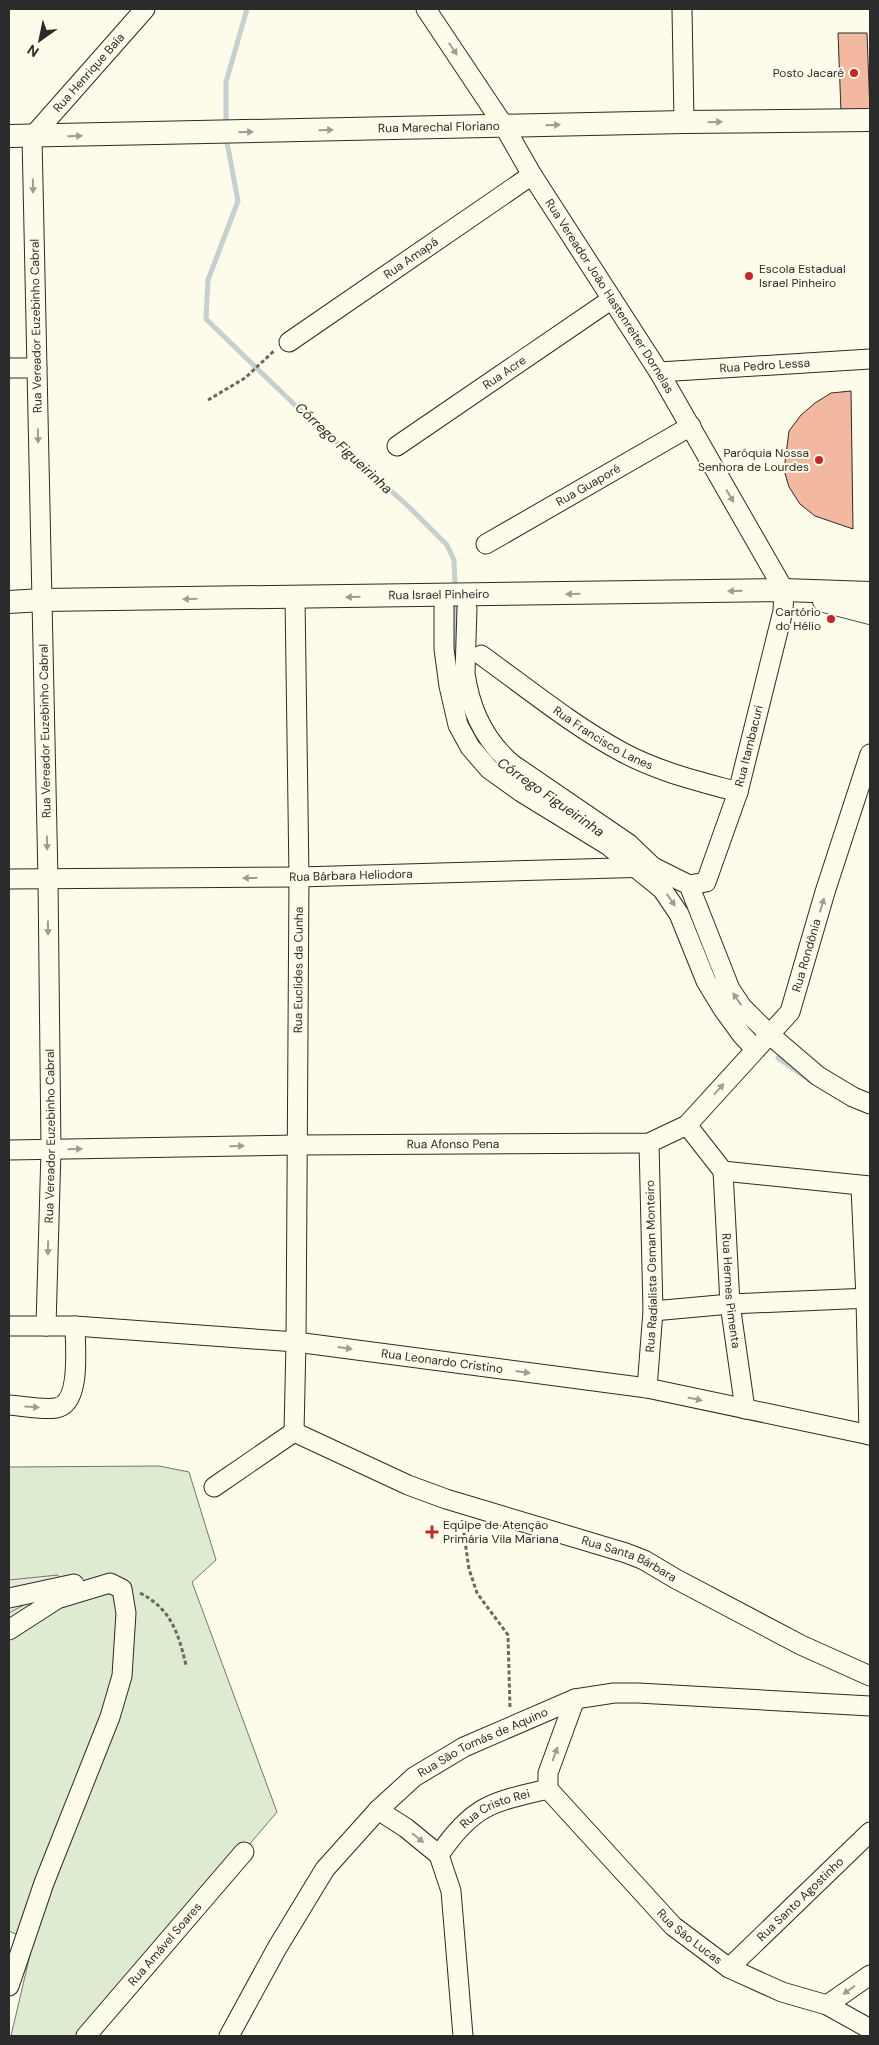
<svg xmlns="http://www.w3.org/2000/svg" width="879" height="2045" viewBox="0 0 879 2045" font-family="'DM Sans',sans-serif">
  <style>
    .green { fill: #deebd1; stroke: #74746e }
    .parking { fill: #eceadb; stroke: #74746e }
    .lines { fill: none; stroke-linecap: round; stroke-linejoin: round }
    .stream { stroke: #c7d0d0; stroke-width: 5 }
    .building { fill: #f2b8a0; stroke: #2b2b2b }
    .minor-casing { stroke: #2b2b2b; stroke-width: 21 }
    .major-casing { stroke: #2b2b2b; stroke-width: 24 }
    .path { stroke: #6a6964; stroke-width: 3; stroke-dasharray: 4 2.5; stroke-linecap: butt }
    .minor { stroke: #fdfbea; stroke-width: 19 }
    .major { stroke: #fdfbea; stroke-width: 22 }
    .oneway { fill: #9e9d94 }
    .poi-dot { fill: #c62828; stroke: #fdfbea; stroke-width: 2 }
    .labels { text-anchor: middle; stroke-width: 4; stroke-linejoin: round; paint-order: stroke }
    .street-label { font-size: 12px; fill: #2b2b2b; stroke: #fdfbea }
    .poi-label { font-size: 12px; fill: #2b2b2b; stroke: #fdfbea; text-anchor: end }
    .water-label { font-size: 14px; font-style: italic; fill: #2b2b2b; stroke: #fdfbea }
  </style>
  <rect width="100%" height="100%" fill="#fdfbea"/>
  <path class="green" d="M159,1466L189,1472L216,1560L192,1582L277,1812L86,2036H11L33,1942L9,1931V1467Z"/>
  <path class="parking" d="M58,1575L61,1592L31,1601L9,1613V1580Z"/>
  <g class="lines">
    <path class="stream" d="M226,126V82L247,9
      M226,137L238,201L208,280L206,319L300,410L408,506L447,545L454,560L455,588
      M455,599L457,658
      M470,724C477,740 485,752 498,763
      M778,1058L812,1082"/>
  </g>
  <path class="building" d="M838,33H867L870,112H841Z
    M851,391L853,529L815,516L800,504L789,487L784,470L789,431L801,415L815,403L831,393Z"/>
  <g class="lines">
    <g class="minor-casing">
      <g id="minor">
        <path id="s1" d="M426,9L504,126L532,175L659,372L784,590L783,611L738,792L706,882L689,885"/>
        <path d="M682,9L684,122"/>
        <path id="s2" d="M289,342L532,175"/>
        <path d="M9,368H37"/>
        <path id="s3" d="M659,372L870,359"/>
        <path id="s4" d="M397,446L612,299"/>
        <path id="s5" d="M486,544L691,426"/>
        <path d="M444,607V649L449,686L458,725L470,747L489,769L521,792L609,846L662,889L679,914L706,981L723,1009L742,1035L755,1049"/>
        <path d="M467,608L465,673C470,710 484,740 512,764L629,844L653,867"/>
        <path id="s6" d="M481,655C527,688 572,725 622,752C659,772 698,781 738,792"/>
        <path id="s7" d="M9,879L299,877L653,867L689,885"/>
        <path d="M689,885L730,989L742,1007L770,1035L818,1076L853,1097L870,1104"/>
        <path d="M687,1125L723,1171L870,1186"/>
        <path id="s8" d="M9,1150L297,1145L649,1143L687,1125L790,1012L825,892L870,754"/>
        <path id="s9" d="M723,1171L730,1304L745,1409"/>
        <path d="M861,1187L866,1299L869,1435"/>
        <path d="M653,1311L730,1304L870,1298"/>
        <path id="s10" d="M9,1326H75L296,1342L647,1388L870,1435"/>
        <path id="s11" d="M46,1326L51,1150L48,879L32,137L145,9"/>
        <path id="s12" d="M647,1388L653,1311L649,1143"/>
        <path d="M9,1405C23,1406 42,1410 56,1408C82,1404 75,1346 75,1326"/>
        <path id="s13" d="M294,1432L296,1342L299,877L295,598"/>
        <path id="s14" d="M294,1432L408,1485L446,1499L626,1553L644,1560L676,1579L801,1645L870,1676"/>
        <path d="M214,1487L294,1432"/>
        <path d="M9,1598L74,1584"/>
        <path d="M9,1630L57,1599L110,1583L122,1589L126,1613L122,1676L110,1717L44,1883L9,1986"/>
        <path id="s15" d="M548,1789L673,1926L729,1968L782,1992L827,2005L870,2029"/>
        <path id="s16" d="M378,1810L406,1828L439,1855C473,1805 492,1802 548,1789V1773L575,1699"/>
        <path d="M439,1855L451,1891L463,2036"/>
        <path id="s17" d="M729,1968L870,1832"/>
        <path d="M827,2005L870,1975"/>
        <path id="s18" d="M86,2036L244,1852"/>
        <path id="s19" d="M229,2036L277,1948L325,1869L378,1810L414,1777L464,1747L575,1699L614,1693H638L870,1706"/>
      </g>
    </g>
    <g class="major-casing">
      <g id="major">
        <path id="s20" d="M9,136L684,122L870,120"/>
        <path d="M824,601L870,613"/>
        <path id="s21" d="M9,602L42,600L784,590L870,593"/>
      </g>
    </g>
    <path class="path" d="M208,400L245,378L275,350
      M462,1520L469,1569L477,1593L508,1635L510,1709
      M140,1593C171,1609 178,1632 186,1665"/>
    <use href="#minor" class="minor"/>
    <use href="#major" class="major"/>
  </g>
  <defs><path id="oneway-solid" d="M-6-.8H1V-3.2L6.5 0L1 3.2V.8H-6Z" transform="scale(1.25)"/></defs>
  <g class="oneway">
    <use href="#oneway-solid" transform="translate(453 49) rotate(56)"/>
    <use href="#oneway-solid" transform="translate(715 122) rotate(-1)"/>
    <use href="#oneway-solid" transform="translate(553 125) rotate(-1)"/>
    <use href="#oneway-solid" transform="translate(326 130) rotate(-1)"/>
    <use href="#oneway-solid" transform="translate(246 132) rotate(-1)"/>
    <use href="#oneway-solid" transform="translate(75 136) rotate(-1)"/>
    <use href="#oneway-solid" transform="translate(33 186) rotate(89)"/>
    <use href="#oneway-solid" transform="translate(38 436) rotate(89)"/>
    <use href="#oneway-solid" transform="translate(730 496) rotate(60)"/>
    <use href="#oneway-solid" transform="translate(735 591) rotate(179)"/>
    <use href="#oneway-solid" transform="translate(573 594) rotate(179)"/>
    <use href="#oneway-solid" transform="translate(353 597) rotate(179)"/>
    <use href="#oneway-solid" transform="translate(190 599) rotate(179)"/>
    <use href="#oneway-solid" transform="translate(47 843) rotate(89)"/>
    <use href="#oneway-solid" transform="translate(250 878) rotate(179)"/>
    <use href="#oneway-solid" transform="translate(671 900) rotate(55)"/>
    <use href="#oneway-solid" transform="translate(822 905) rotate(-74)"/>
    <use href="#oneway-solid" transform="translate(48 928) rotate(89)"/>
    <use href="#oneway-solid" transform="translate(737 999) rotate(-125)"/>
    <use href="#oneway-solid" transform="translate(719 1089) rotate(-48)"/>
    <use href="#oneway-solid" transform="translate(237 1146) rotate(-1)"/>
    <use href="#oneway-solid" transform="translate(75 1149) rotate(-1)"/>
    <use href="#oneway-solid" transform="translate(48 1248) rotate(91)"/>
    <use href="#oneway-solid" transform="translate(345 1348) rotate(8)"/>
    <use href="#oneway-solid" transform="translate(523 1372) rotate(8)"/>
    <use href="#oneway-solid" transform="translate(695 1399) rotate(12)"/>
    <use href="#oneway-solid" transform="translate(32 1407) rotate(3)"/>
    <use href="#oneway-solid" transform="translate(555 1754) rotate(-70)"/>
    <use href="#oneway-solid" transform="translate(418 1838) rotate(39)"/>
    <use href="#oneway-solid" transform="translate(849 1990) rotate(145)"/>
  </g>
  <g class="poi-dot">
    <circle cx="854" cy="73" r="5"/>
    <circle cx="749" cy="276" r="5"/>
    <circle cx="819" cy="460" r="5"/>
    <circle cx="831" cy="619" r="5"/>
    <path d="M429.5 1524.5h5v5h5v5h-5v5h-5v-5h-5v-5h5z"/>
  </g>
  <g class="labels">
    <g class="street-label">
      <text dy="4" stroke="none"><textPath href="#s11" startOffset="1275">Rua Henrique Baía</textPath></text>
      <text dy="4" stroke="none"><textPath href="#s20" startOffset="430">Rua Marechal Floriano</textPath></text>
      <text dy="4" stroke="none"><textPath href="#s2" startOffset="148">Rua Amapá</textPath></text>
      <text dy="4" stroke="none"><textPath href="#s1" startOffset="341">Rua Vereador João Hastenreiter Dornelas</textPath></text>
      <text transform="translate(36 326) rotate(-91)" y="4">Rua Vereador Euzebinho Cabral</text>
      <text dy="4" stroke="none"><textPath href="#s3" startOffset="106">Rua Pedro Lessa</textPath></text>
      <text dy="4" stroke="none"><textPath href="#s4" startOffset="130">Rua Acre</textPath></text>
      <text dy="4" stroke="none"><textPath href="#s5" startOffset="118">Rua Guaporé</textPath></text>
      <text dy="4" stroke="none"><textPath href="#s21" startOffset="430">Rua Israel Pinheiro</textPath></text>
      <text transform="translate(45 731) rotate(-91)" y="4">Rua Vereador Euzebinho Cabral</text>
      <text dy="4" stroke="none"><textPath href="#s6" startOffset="148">Rua Francisco Lanes</textPath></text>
      <text transform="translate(749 746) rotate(-76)" y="4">Rua Itambacuri</text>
      <text dy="4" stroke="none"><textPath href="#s7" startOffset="342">Rua Bárbara Heliodora</textPath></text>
      <text dy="4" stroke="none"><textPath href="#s8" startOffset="894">Rua Rondônia</textPath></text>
      <text dy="4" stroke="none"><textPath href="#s13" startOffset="462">Rua Euclides da Cunha</textPath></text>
      <text dy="4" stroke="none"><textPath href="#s11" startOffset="190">Rua Vereador Euzebinho Cabral</textPath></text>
      <text dy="4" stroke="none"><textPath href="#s8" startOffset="444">Rua Afonso Pena</textPath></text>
      <text dy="4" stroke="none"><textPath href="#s12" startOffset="122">Rua Radialista Osman Monteiro</textPath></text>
      <text dy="4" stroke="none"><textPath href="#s9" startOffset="120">Rua Hermes Pimenta</textPath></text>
      <text dy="4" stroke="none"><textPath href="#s10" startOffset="435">Rua Leonardo Cristino</textPath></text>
      <text dy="4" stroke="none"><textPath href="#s14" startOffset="359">Rua Santa Bárbara</textPath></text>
      <text dy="4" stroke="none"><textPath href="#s19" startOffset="398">Rua São Tomás de Aquino</textPath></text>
      <text dy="4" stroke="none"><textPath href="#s16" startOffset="151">Rua Cristo Rei</textPath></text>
      <text dy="4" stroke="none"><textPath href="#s17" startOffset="99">Rua Santo Agostinho</textPath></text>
      <text dy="4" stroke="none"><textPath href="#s15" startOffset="205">Rua São Lucas</textPath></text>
      <text dy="4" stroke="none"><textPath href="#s18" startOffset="121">Rua Amável Soares</textPath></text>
    </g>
    <g class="poi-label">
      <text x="844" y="77">Posto Jacaré</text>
      <text x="759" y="273" text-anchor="start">Escola Estadual<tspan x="759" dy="14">Israel Pinheiro</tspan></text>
      <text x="809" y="457">Paróquia Nossa<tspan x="809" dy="14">Senhora de Lourdes</tspan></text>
      <text x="821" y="616">Cartório<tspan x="821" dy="14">do Hélio</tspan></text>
      <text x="443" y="1529" text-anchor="start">Equipe de Atenção<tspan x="443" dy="14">Primária Vila Mariana</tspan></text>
    </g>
    <g class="water-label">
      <text transform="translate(344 448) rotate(43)" y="5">Córrego Figueirinha</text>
      <text transform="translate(551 797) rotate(35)" y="5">Córrego Figueirinha</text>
    </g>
  </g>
  <rect width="879" height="2045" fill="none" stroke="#2b2b2b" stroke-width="20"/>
  <g transform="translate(40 40) rotate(213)" stroke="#fdfbea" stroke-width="4" paint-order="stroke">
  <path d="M0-4L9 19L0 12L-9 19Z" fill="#2b2b2b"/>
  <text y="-8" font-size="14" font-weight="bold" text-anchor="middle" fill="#2b2b2b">N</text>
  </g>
</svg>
